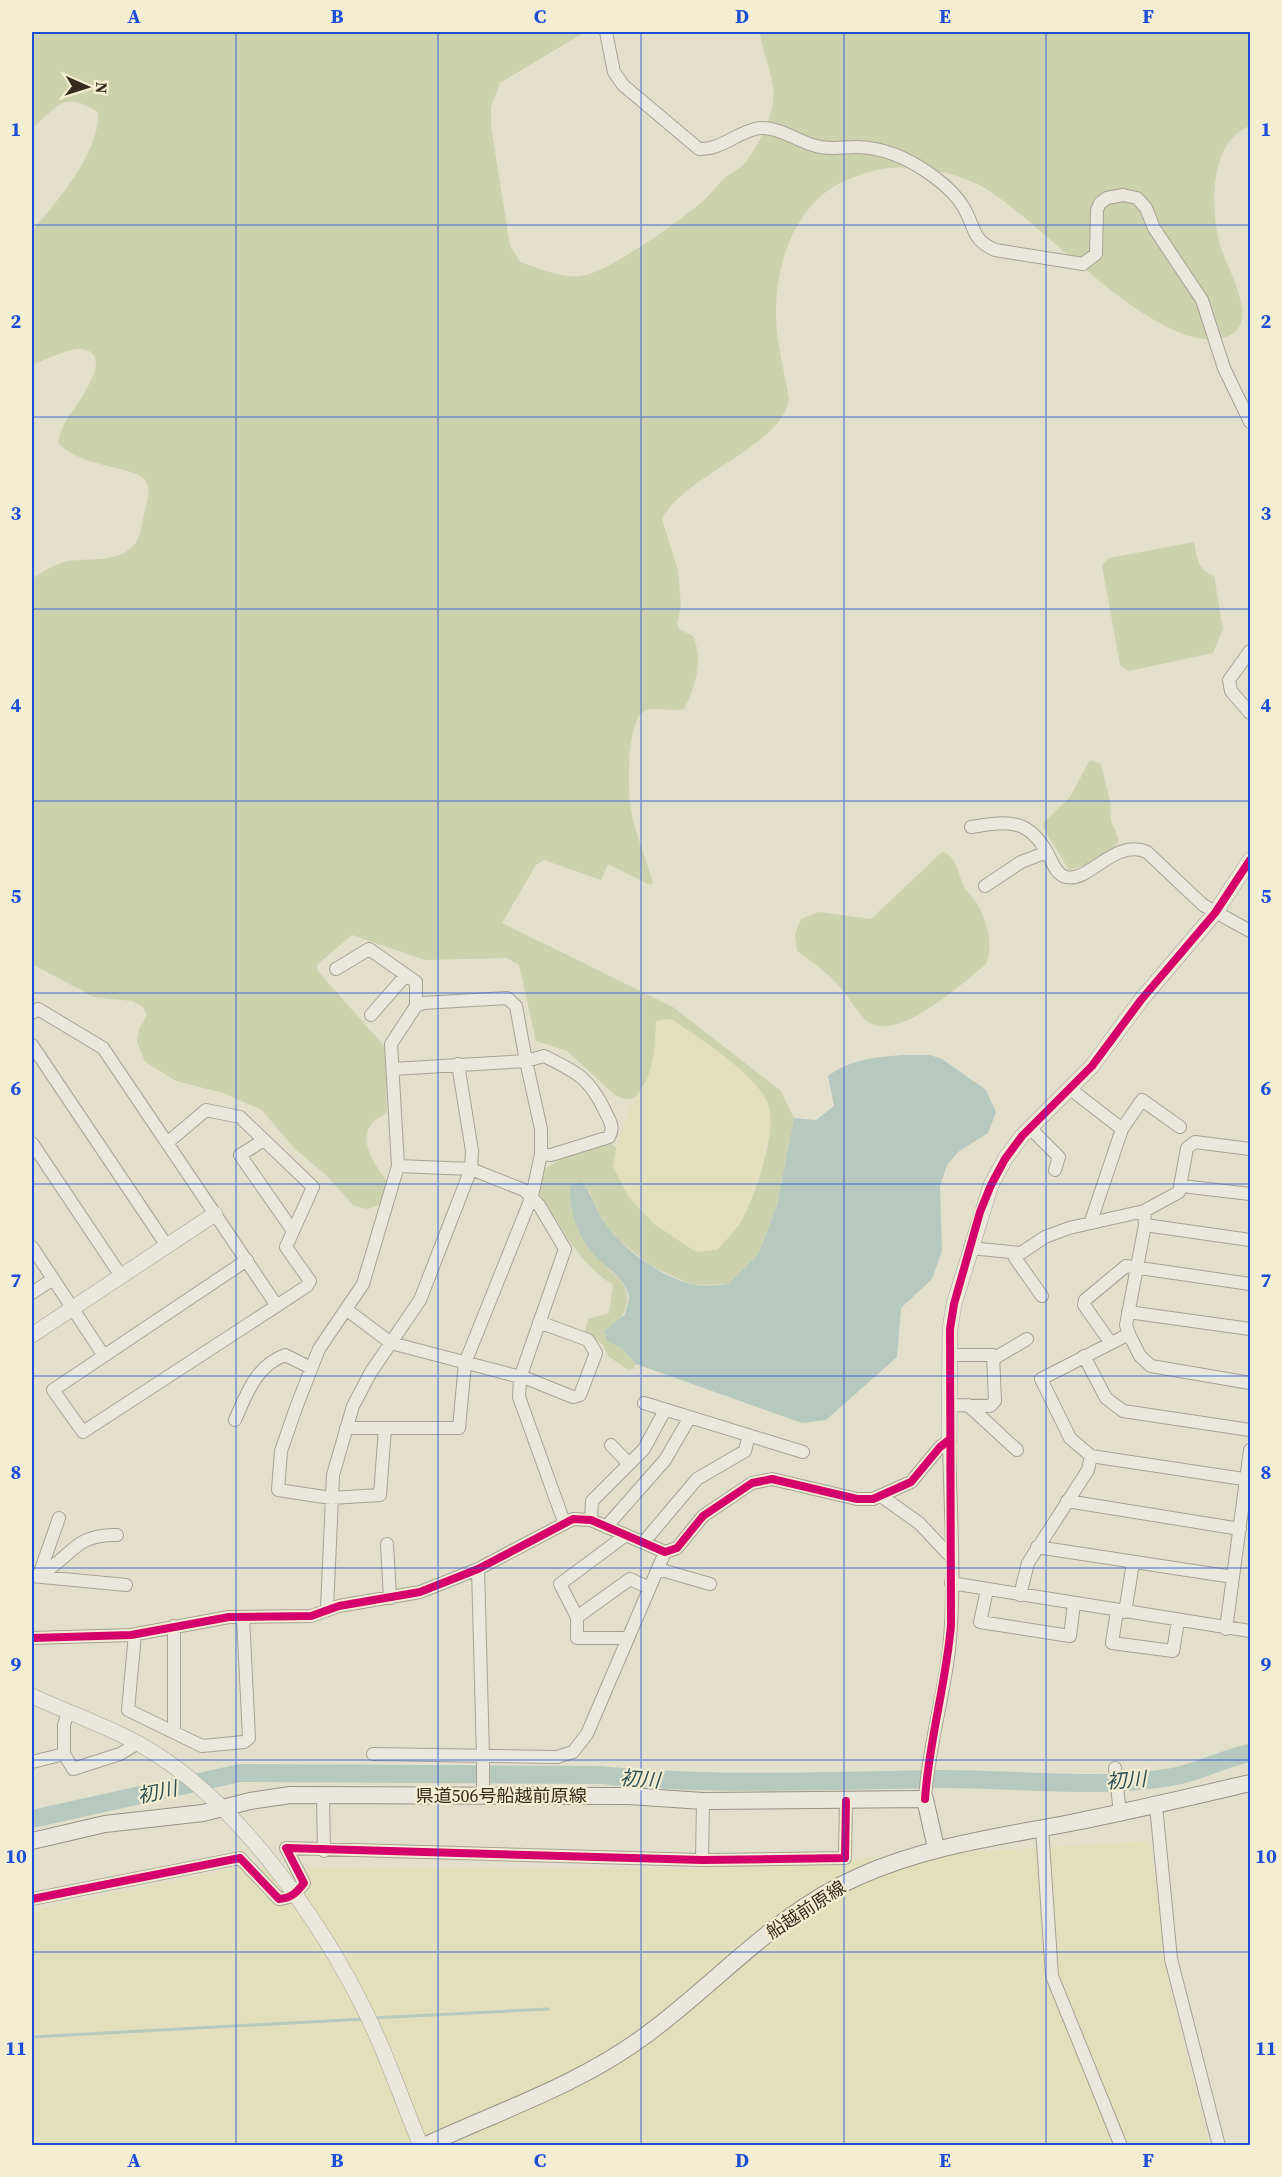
<svg xmlns="http://www.w3.org/2000/svg" width="1282" height="2177" viewBox="0 0 1282 2177" font-family="'Source Serif 4','Noto Sans JP',serif">
  <style>
    .farmland { fill: #e1dfbc }
    .green { fill: #cdd2ae }
    .water { fill: #b7c8bf }
    .lines { fill: none; stroke-linecap: round; stroke-linejoin: round }
    .stream { stroke: #b7c8bf; stroke-width: 3 }
    .river { stroke: #b7c8bf; stroke-width: 18 }
    .minor-casing { stroke: #a7a294; stroke-width: 14 }
    .tertiary-casing { stroke: #a7a294; stroke-width: 16 }
    .secondary-casing { stroke: #969285; stroke-width: 18 }
    .minor { stroke: #eae8dc; stroke-width: 12 }
    .tertiary { stroke: #eae8dc; stroke-width: 15 }
    .secondary { stroke: #eae8dc; stroke-width: 16 }
    .cycleway-casing { stroke: #f3eed1; stroke-width: 11 }
    .cycleway { stroke: #d6006c; stroke-width: 8 }
    .grid { fill: none; stroke: #1d4ed8; stroke-width: 1.5; stroke-opacity: 0.55 }
    .labels { text-anchor: middle; stroke-width: 4.5; stroke-linejoin: round; paint-order: stroke }
    .street-label { font-size: 18px; fill: #342c1e; stroke: #f3eed1 }
    .water-label { font-size: 20px; font-style: italic; fill: #2e5053; stroke: #f3eed1 }
    .neatline { fill: none; stroke: #1d4ed8; stroke-width: 2 }
    .grid-label { font-size: 20px; text-anchor: middle; font-weight: bold; fill: #1d4ed8 }
  </style>
  <rect width="100%" height="100%" fill="#e2dfcb"/>
  <path class="farmland" d="M671,1018L703,1039L754,1082L769,1106L770,1126L764,1162L743,1218L717,1250L696,1252L655,1225L629,1197L613,1167L616,1148L634,1098L641,1091L652,1064L656,1021Z
    M1150,1841L1170,1988L1209,2145H32V1912L54,1905L236,1868L692,1869Z"/>
  <path class="green" d="M38,32H585L500,83L491,107V126L510,246L520,262C539,268 562,279 582,276C610,271 680,221 703,201C711,194 717,185 725,178C730,173 738,170 743,165C756,150 770,123 773,103C777,80 762,55 760,32H1250V126C1209,141 1210,209 1220,245C1225,264 1259,319 1232,334C1167,370 1037,214 979,185C947,169 897,161 863,174C848,179 834,185 822,195C786,226 772,283 777,330C779,352 785,375 789,398C784,446 683,475 662,519L678,570L681,606L677,624L679,629L693,636C704,660 695,688 684,709C672,712 658,707 647,710C625,716 628,793 631,811C636,835 646,859 653,883L650,885L608,864L601,880L544,860L536,865L502,923L673,1007L781,1091L794,1118L777,1205L759,1253L728,1284L692,1285L651,1266L620,1241L602,1220L589,1190L583,1240C617,1289 649,1277 608,1342L622,1348L636,1364L633,1369L628,1370L608,1356L603,1345L585,1332L588,1319L609,1313L613,1285C579,1264 562,1227 540,1195L538,1185L540,1172L559,1160L608,1141L616,1148L613,1167L629,1197L654,1224L696,1252L717,1250C726,1240 737,1229 743,1218C756,1192 776,1135 769,1107C762,1078 696,1035 671,1019L656,1021C655,1047 654,1078 634,1098L625,1099L616,1096L567,1051L536,1041L519,965L507,958L425,960L352,935L317,965V970L385,1047L387,1111C383,1117 377,1118 372,1123C356,1141 378,1168 388,1183L381,1204L368,1209L354,1206L327,1176L294,1148L262,1110L223,1093L176,1081L145,1062L137,1042L139,1029L147,1015L143,1007L132,1001L94,997L32,964V579C44,571 54,564 69,561C89,558 110,562 127,551C139,544 141,531 143,519C145,508 151,494 147,483C140,465 78,469 58,442C60,436 61,429 64,424C71,411 121,352 80,349C70,348 42,361 32,365V231C56,203 101,151 98,112C63,90 59,106 32,128V37Z
    M1194,542C1197,558 1198,570 1214,576L1223,629L1213,653L1129,671L1120,665L1102,565L1109,558Z
    M1090,760L1101,764L1110,801L1111,821L1119,840C1112,856 1084,866 1069,870L1044,829L1043,823L1070,797Z
    M942,852C955,853 959,876 964,886C967,893 974,898 978,905C987,922 994,946 986,964C963,983 898,1043 868,1022C857,1013 849,997 839,986C827,972 812,962 797,951L795,934L801,919L818,912L871,919Z"/>
  <path class="water" d="M904,1055H930L942,1059L986,1090L996,1112L988,1133L958,1152L947,1165L940,1186L942,1251L932,1279L901,1308L897,1357L826,1420L802,1423L636,1364L622,1348L608,1342L604,1331L625,1315C626,1309 629,1302 629,1297C626,1277 602,1266 591,1251C577,1235 569,1207 570,1186L581,1182C593,1194 595,1209 604,1222C625,1251 657,1274 690,1284C701,1287 717,1285 728,1284L759,1253L777,1205L794,1118L816,1120L834,1106L828,1076C851,1059 876,1057 904,1055Z"/>
  <g class="lines">
    <path class="stream" d="M373,2018L548,2009
      M32,2037L364,2019"/>
    <path class="river" d="M32,1819L240,1773L600,1775C711,1786 824,1781 936,1779C1014,1778 1095,1790 1172,1777C1199,1772 1224,1758 1250,1753"/>
    <g class="minor-casing">
      <path id="minor" d="M606,32L614,72L623,85L699,149C720,150 735,134 755,129C776,124 796,141 816,146C829,150 842,147 856,147C884,147 911,160 933,176C944,184 957,196 964,208C976,229 971,239 995,250L1083,264L1096,254L1097,210L1100,203L1107,198L1123,195L1137,198L1146,208L1154,228L1202,300L1224,368L1250,422
        M1250,651L1229,680L1231,691L1250,713
        M971,827C1012,820 1031,819 1051,860C1054,867 1058,875 1066,877C1089,883 1114,838 1147,852L1203,905L1250,931
        M985,886L1021,862L1047,852
        M336,969L369,949L416,982V1006L391,1044L398,1166L363,1284L319,1349L297,1405L281,1451L278,1490L331,1498L380,1495L385,1428
        M416,1006L423,1003L507,998L516,1006L526,1061L544,1056C576,1072 589,1077 605,1111C609,1120 615,1127 609,1137L551,1155L541,1154
        M32,1013L38,1009L103,1048L277,1306
        M371,1015L406,975
        M32,1045L167,1246
        M1069,1088L1122,1129
        M1030,1128L1059,1157L1055,1170
        M264,1140L240,1155L293,1231
        M32,1143L121,1276
        M167,1143L206,1110L240,1117L313,1187L286,1247L310,1281L307,1286L83,1432L53,1390L247,1260
        M398,1166L471,1169L524,1190L539,1205L565,1249L520,1378L519,1397L564,1522
        M1182,1186L1250,1194
        M1144,1211L1145,1225L1126,1325L1129,1334L1041,1379L1070,1438L1091,1456L1250,1480
        M1091,1221L1122,1129L1142,1100L1180,1127
        M1145,1225L1250,1240
        M32,1247L104,1356
        M970,1248L1021,1253L1045,1237L1069,1228L1144,1211L1179,1192L1187,1148L1195,1142L1250,1149
        M1015,1253V1258L1042,1296
        M32,1293L53,1279
        M347,1310L391,1343L528,1379L573,1397L580,1395L596,1353L588,1340L539,1322
        M1128,1312L1250,1329
        M1129,1334L1140,1356L1151,1366L1250,1383
        M1110,1342L1084,1305L1085,1300L1126,1266L1250,1284
        M1084,1356L1106,1398L1123,1411L1250,1430
        M995,1358L1027,1339
        M644,1403L803,1452
        M949,1405L990,1406L995,1401L993,1355H950
        M968,1405L1017,1450
        M235,1420C247,1393 256,1366 285,1355L311,1368
        M346,1428H459L465,1363L532,1196L541,1154V1129L526,1061L393,1069
        M611,1445L629,1464
        M881,1496L919,1523L951,1557
        M1067,1501L1240,1529
        M591,1520L592,1501L644,1449L665,1410
        M606,1527L665,1460L690,1417
        M626,1535L560,1584L577,1617V1638H627
        M643,1543L697,1479L745,1451L749,1435
        M387,1544L390,1598
        M1037,1547L1233,1577
        M658,1569L710,1584
        M39,1575C73,1557 73,1534 117,1535
        M39,1575L59,1518
        M32,1576L126,1585
        M951,1583L1250,1631
        M987,1590L980,1622L1070,1636L1074,1604
        M1020,1595L1028,1563L1088,1470L1091,1456
        M327,1609L333,1475L353,1406L371,1372L420,1300L471,1169L472,1151L458,1064
        M1117,1611L1112,1643L1173,1651L1178,1621
        M1125,1612L1133,1563
        M577,1617L630,1579L649,1588
        M1226,1629L1250,1450
        M135,1634L128,1710L202,1746L244,1742L249,1738L243,1617
        M32,1638L131,1635L229,1617L311,1616L339,1606L420,1592L478,1569L573,1519L591,1520L665,1552L677,1548L703,1516L752,1483L772,1479L857,1499H873L911,1482L940,1447L949,1440
        M174,1732V1626
        M64,1754L73,1769L120,1754L138,1743
        M373,1754L557,1757L573,1752L587,1734L665,1552
        M32,1762L64,1754V1725L68,1712
        M1115,1768L1120,1813
        M323,1795L324,1851
        M478,1796L483,1789V1756L478,1569
        M925,1799C928,1749 943,1701 949,1650C956,1581 950,1509 949,1440
        M1156,1806L1171,1959L1219,2146
        M1042,1828L1052,1976L1121,2146
        M702,1860L703,1801
        M32,1899L240,1858L279,1899C292,1898 297,1892 304,1883L286,1848L702,1860L845,1858L846,1801"/>
    </g>
    <g class="tertiary-casing">
      <path id="tertiary" d="M32,1335L215,1214
        M949,1440L950,1329L954,1304L991,1185L1005,1159L1022,1136L1092,1066L1141,1000L1215,913L1250,860
        M32,1696C73,1715 120,1730 159,1756C243,1811 321,1921 365,2011C387,2054 402,2101 421,2146"/>
    </g>
    <g class="secondary-casing">
      <path id="secondary" d="M32,1841L105,1824L203,1813L250,1801L290,1795L629,1796L703,1801L925,1799L936,1848
        M424,2146C499,2111 579,2085 646,2035C717,1983 778,1911 860,1876C928,1846 998,1837 1070,1823C1131,1811 1190,1797 1250,1783"/>
    </g>
    <use href="#minor" class="minor"/>
    <use href="#tertiary" class="tertiary"/>
    <use href="#secondary" class="secondary"/>
    <g class="cycleway-casing">
      <path id="cycleway" d="M32,1638L131,1635L229,1617L311,1616L339,1606L420,1592L478,1569L573,1519L591,1520L665,1552L677,1548L703,1516L752,1483L772,1479L857,1499H873L911,1482L940,1447L949,1440
        M925,1799C929,1740 946,1684 951,1625L950,1329L954,1304L980,1212L991,1185L1005,1159L1022,1136L1092,1066L1141,1000L1215,913L1250,860
        M32,1899L240,1858L279,1899C292,1898 297,1892 304,1883L286,1848L702,1860L845,1858L846,1801"/>
    </g>
    <use href="#cycleway" class="cycleway"/>
  </g>
  <path class="grid" d="M236,32V2146M438,32V2146M641,32V2146M844,32V2146M1046,32V2146M32,225H1250M32,417H1250M32,609H1250M32,801H1250M32,993H1250M32,1184H1250M32,1376H1250M32,1568H1250M32,1760H1250M32,1952H1250"/>
  <g class="labels">
    <g class="street-label">
      <text x="501" y="1802">県道506号船越前原線</text>
      <text transform="translate(806 1910) rotate(-33)" y="6">船越前原線</text>
    </g>
    <g class="water-label">
      <text transform="translate(640 1779) rotate(4)" y="7">初川</text>
      <text transform="translate(1126 1780) rotate(-4)" y="7">初川</text>
      <text transform="translate(157 1792) rotate(-12)" y="7">初川</text>
    </g>
  </g>
  <rect width="1282" height="2177" fill="none" stroke="#f3eed1" stroke-width="66"/>
  <g transform="translate(87 87) rotate(93)" stroke="#f3eed1" stroke-width="4.5" paint-order="stroke">
  <path d="M0-4.5L10 22L0 15L-10 22Z" fill="#342c1e"/>
  <text y="-9" font-size="16" font-weight="bold" text-anchor="middle" fill="#342c1e">N</text>
  </g>
  <rect x="33" y="33" width="1216" height="2111" class="neatline"/>
  <g class="grid-label">
    <text x="134" y="23">A</text>
    <text x="337" y="23">B</text>
    <text x="540" y="23">C</text>
    <text x="742" y="23">D</text>
    <text x="945" y="23">E</text>
    <text x="1148" y="23">F</text>
    <text x="16" y="136">1</text>
    <text x="1266" y="136">1</text>
    <text x="16" y="328">2</text>
    <text x="1266" y="328">2</text>
    <text x="16" y="520">3</text>
    <text x="1266" y="520">3</text>
    <text x="16" y="712">4</text>
    <text x="1266" y="712">4</text>
    <text x="16" y="903">5</text>
    <text x="1266" y="903">5</text>
    <text x="16" y="1095">6</text>
    <text x="1266" y="1095">6</text>
    <text x="16" y="1287">7</text>
    <text x="1266" y="1287">7</text>
    <text x="16" y="1479">8</text>
    <text x="1266" y="1479">8</text>
    <text x="16" y="1671">9</text>
    <text x="1266" y="1671">9</text>
    <text x="16" y="1863">10</text>
    <text x="1266" y="1863">10</text>
    <text x="16" y="2055">11</text>
    <text x="1266" y="2055">11</text>
    <text x="134" y="2167">A</text>
    <text x="337" y="2167">B</text>
    <text x="540" y="2167">C</text>
    <text x="742" y="2167">D</text>
    <text x="945" y="2167">E</text>
    <text x="1148" y="2167">F</text>
  </g>
</svg>
